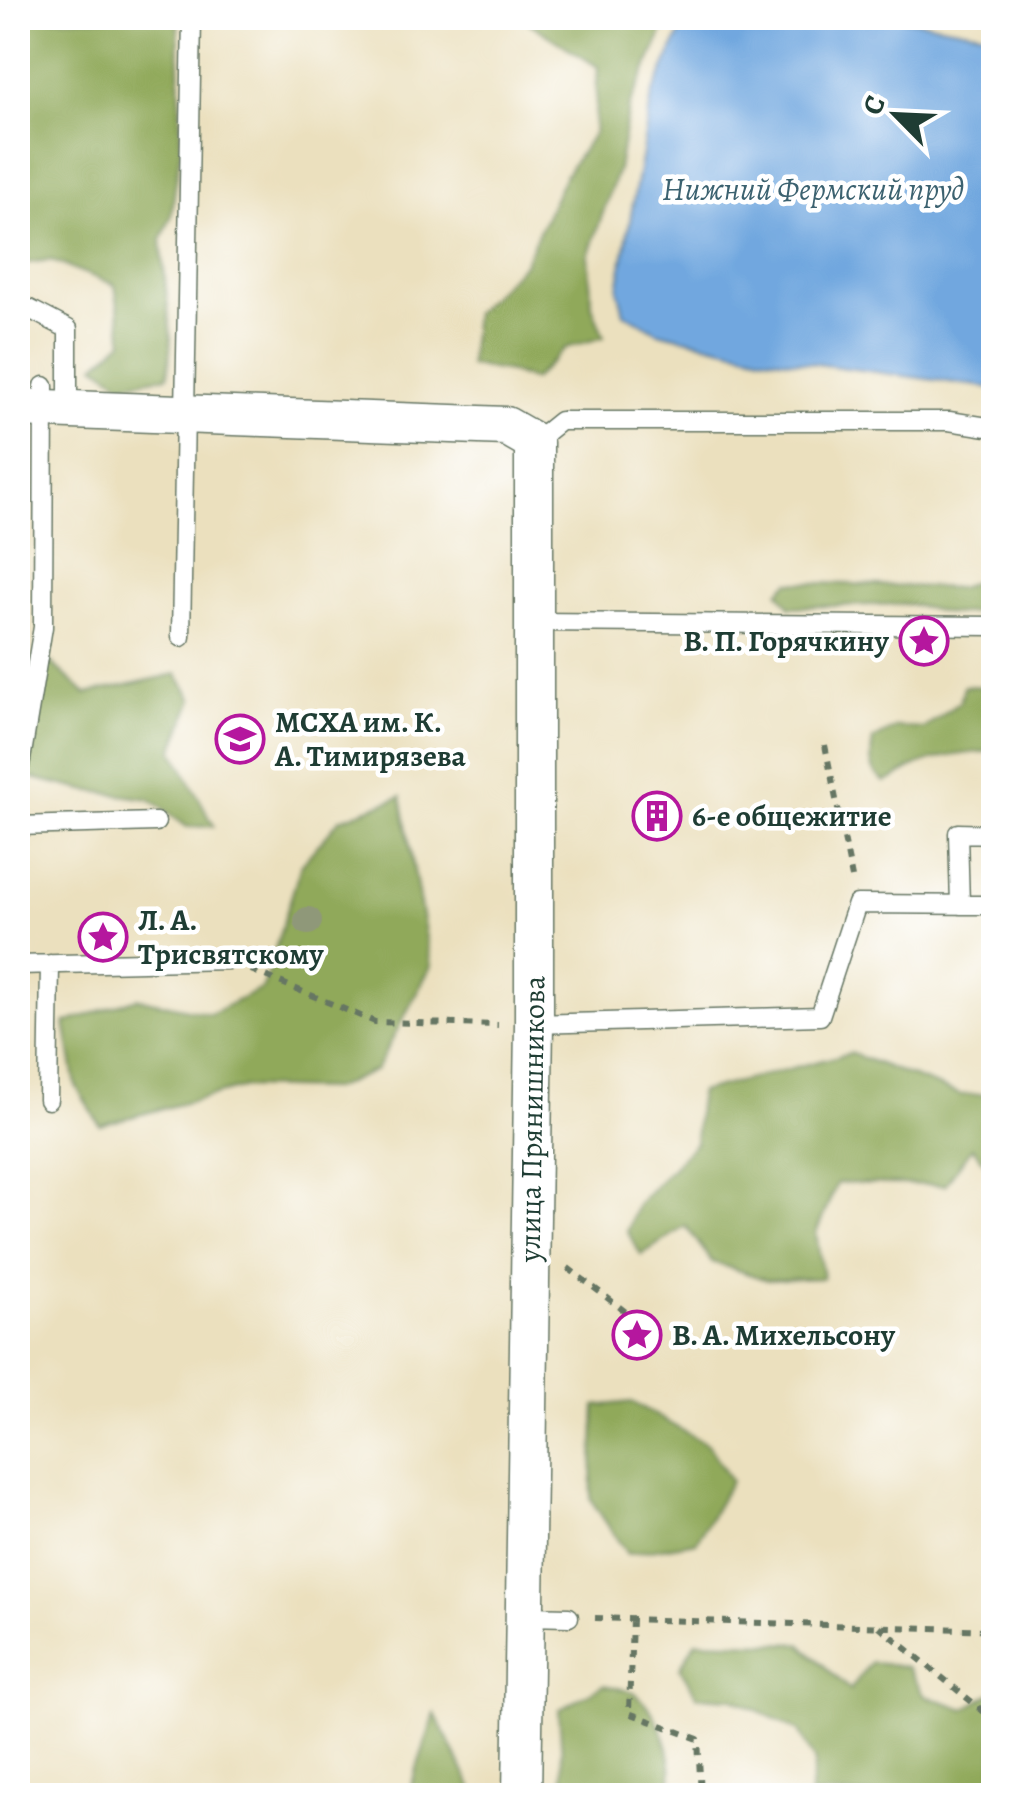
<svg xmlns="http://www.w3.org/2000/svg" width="1011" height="1813" viewBox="0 0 1011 1813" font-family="Alegreya,serif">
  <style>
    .forest { fill: #90a95a; stroke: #587347; stroke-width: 2.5 }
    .water { fill: #71a7df; stroke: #48728a; stroke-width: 2.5 }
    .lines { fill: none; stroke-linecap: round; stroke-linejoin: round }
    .service-casing { stroke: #667664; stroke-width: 21 }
    .minor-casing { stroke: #667664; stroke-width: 41 }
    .path { stroke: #667664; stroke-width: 6; stroke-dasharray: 8 8; stroke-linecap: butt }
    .service { stroke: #fff; stroke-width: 18 }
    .minor { stroke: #fff; stroke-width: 38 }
    .tree { fill: #8f9879 }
    .labels { text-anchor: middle; stroke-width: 9; stroke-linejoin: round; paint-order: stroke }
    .poi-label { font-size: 30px; font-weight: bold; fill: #1f3d34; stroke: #fff; text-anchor: start }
    .street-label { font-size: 30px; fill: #1f3d34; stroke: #fff }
    .water-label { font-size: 32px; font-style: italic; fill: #3c6270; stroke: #fff }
  </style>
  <rect width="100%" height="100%" fill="#fff"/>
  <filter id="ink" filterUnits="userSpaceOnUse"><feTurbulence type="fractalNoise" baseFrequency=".01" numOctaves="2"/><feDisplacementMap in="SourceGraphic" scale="20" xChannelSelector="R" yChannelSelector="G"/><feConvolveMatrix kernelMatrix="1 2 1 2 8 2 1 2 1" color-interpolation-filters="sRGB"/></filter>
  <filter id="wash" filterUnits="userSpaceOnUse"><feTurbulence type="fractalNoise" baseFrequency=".0048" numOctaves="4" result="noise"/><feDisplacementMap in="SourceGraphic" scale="40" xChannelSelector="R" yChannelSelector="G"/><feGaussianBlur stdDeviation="2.25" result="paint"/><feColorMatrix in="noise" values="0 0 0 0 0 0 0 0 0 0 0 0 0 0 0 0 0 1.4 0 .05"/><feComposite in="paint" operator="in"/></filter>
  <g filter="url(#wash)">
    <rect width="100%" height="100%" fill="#ebe0be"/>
    <path class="forest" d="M18,18H178L181,147L171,217L161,240L171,339L168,376L122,384L96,365L123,341L115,285L50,260L18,264Z
      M530,18H669L629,107L618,169L588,256L592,306L604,337L565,348L533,380L510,372L469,365L474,313L524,264L565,175L594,133L598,67L529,23Z
      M977,580L993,581V611L949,614L909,604L790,607L779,592L789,582L960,588Z
      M47,659L86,694L177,674L193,699L173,750L214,826L187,827L150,799L84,790L28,777L18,741V669Z
      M964,686L993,687V751C967,753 937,756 913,767C902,772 898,779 885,782C868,771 870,758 873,740L897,727L923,729L960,702Z
      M401,797L431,966L376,1070L333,1089L245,1087L100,1125L76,1086L65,1023L137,998L210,1014L263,988L301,865L340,819Z
      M850,1053L961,1095L993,1094V1172L972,1147L945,1185L837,1183L816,1233L823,1278L767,1280L712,1262L686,1226L641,1255L627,1231L637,1205L695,1143L699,1092Z
      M632,1402L708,1445L731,1481L696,1542L627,1554L591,1500L596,1406Z
      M696,1641L801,1644L850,1690L871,1662L907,1667L924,1695L965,1709L993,1692V1795H810L815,1762L799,1731L733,1698L697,1696L680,1668Z
      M603,1685C612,1687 627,1688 634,1693C663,1715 677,1763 669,1795H561L563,1775L559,1710Z
      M435,1714L476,1795H408Z"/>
    <path class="water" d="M696,18H900L993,34V388L766,357L658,332L624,313L618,289L652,95L685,22Z"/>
  </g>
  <g filter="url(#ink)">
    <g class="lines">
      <g class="service-casing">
        <path id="service" d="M18,303L68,329V409
          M534,442L560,421H949L994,428
          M533,622L994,626
          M181,637L192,18
          M18,778L43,627L44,386
          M18,826L156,822
          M960,905L958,833L994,834
          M18,965L228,960
          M534,1024L820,1016L857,904L994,905
          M48,1100L50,964
          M526,1616L569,1617"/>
      </g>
      <g class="minor-casing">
        <path id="minor" d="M18,408L506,426L534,442V1024L522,1796"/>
      </g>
      <path class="path" d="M825,745L852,878
        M251,970L375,1022L498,1025
        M568,1268L626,1312L644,1320
        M595,1618L994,1630
        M632,1619L629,1713L698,1739L701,1796
        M879,1626L994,1720"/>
      <use href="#service" class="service"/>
      <use href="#minor" class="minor"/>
    </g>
    <circle class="tree" cx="308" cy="921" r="14"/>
  </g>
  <defs>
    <g id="sight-ring" transform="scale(2.5)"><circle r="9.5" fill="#fff" stroke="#b5179e" stroke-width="1.5"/><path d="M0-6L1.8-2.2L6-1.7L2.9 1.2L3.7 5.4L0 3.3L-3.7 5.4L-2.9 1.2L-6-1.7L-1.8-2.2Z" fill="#b5179e"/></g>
    <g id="university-ring" transform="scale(2.5)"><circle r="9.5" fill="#fff" stroke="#b5179e" stroke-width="1.5"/><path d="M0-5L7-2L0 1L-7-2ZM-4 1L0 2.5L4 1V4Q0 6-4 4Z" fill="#b5179e"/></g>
    <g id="building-ring" transform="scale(2.5)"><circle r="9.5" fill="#fff" stroke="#b5179e" stroke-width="1.5"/><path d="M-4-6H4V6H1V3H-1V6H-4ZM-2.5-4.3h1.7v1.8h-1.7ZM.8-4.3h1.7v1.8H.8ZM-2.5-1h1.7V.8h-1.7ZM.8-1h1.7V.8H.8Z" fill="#b5179e"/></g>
  </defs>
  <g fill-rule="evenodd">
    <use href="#sight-ring" x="924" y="641"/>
    <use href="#university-ring" x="240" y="739"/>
    <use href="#building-ring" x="657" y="816"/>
    <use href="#sight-ring" x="103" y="937"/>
    <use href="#sight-ring" x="637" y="1335"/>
  </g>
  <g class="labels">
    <g class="poi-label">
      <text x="889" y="651" text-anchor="end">В. П. Горячкину</text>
      <text x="275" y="732">МСХА им. К.<tspan x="275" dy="34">А. Тимирязева</tspan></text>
      <text x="692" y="826">6-е общежитие</text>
      <text x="138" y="930">Л. А.<tspan x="138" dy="34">Трисвятскому</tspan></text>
      <text x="672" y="1345">В. А. Михельсону</text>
    </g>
    <g class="street-label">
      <text transform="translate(532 1119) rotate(-89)" y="10">улица Прянишникова</text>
    </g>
    <g class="water-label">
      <text x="813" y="200">Нижний Фермский пруд</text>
    </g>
  </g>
  <rect width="1011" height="1813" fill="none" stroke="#fff" stroke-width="60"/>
  <g transform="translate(896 115) rotate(294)" stroke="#ffffff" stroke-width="8" paint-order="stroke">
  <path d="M0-8L18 38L0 25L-18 38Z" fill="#1f3d34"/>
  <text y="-15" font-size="28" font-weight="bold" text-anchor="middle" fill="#1f3d34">С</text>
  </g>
</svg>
